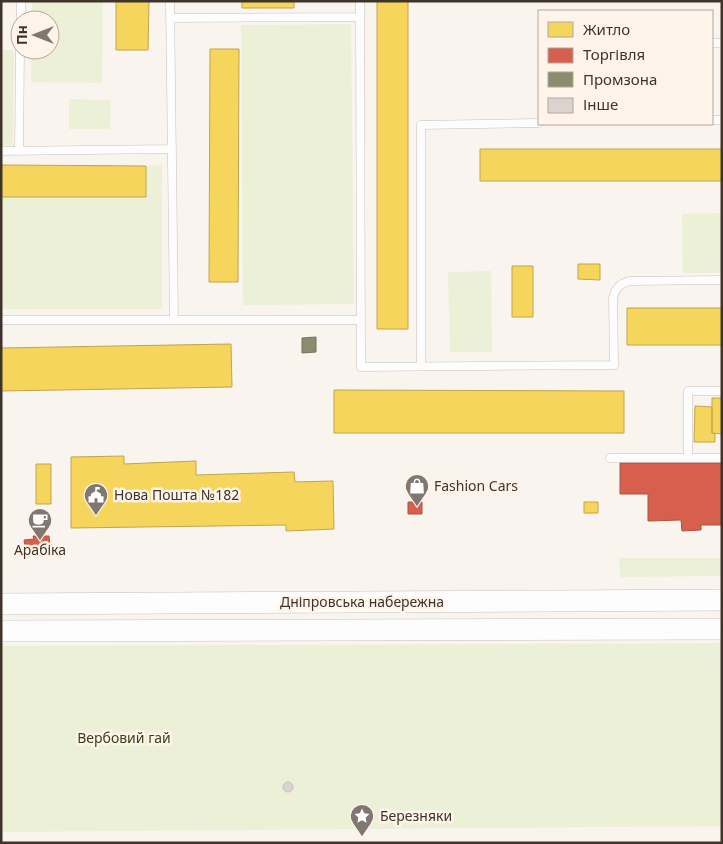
<svg xmlns="http://www.w3.org/2000/svg" width="723" height="844" viewBox="0 0 723 844" font-family="'Noto Sans',sans-serif">
  <style>
    .green { fill: #ecf0d7 }
    .homes { fill: #f6d55c; stroke: #bfa54d }
    .shops { fill: #d6604d; stroke: #a95343 }
    .industry { fill: #8c8c6e; stroke: #75725a }
    .building { fill: #dcd2cf; stroke: #c8bfbb }
    .lines { fill: none; stroke-linecap: round; stroke-linejoin: round }
    .lane-casing { stroke: #c7c0b9; stroke-width: 9 }
    .secondary-casing { stroke: #c7c0b9; stroke-width: 22 }
    .lane { stroke: #fefdfd; stroke-width: 8 }
    .secondary { stroke: #fefdfd; stroke-width: 21 }
    .labels { text-anchor: middle; stroke-width: 5; stroke-linejoin: round; paint-order: stroke }
    .poi-label { font-size: 14px; fill: #3f342b; stroke: #fff4ea; text-anchor: start }
    .street-label { font-size: 14px; fill: #3f342b; stroke: #fff4ea }
    .park-label { font-size: 14px; fill: #384215; stroke: #fff4ea }
  </style>
  <rect width="100%" height="100%" fill="#faf4ef"/>
  <path class="green" d="M32,1H103L102,83L31,82L32,50H50V20H32Z
    M351,24L354,304L243,305L241,25Z
    M1,50H14L13,145H1Z
    M69,99L111,100L110,129H69Z
    M162,165V309H1V197H146V166Z
    M722,213V273H683L682,214Z
    M491,271L492,352H450L448,272Z
    M619,558H722V576L620,577Z
    M722,643V826L1,832V646Z"/>
  <path class="homes" d="M116,1H149L148,50H116Z
    M242,1H294V8H242Z
    M377,1H408V329H377Z
    M210,49H239L238,282H209Z
    M480,149H722V181H480Z
    M1,165L146,166V197H1Z
    M578,264H600V280L578,279Z
    M512,266H533V317H512Z
    M627,308H722V345H627Z
    M231,344L232,387L1,391V348Z
    M334,390L624,391V433H334Z
    M712,398H722V434L712,433Z
    M695,406L712,407V433L715,434V442H694Z
    M124,456V464L196,461V475L294,472L295,482L333,481L334,529L286,531V525L71,528V457Z
    M36,464H51V504H36Z
    M584,502H598V513H584Z"/>
  <path class="shops" d="M620,463H722V525H701V530L682,531L681,520L648,521V494H620Z
    M408,502H422V514H408Z
    M33,536H49L50,547H25L24,540L34,539Z"/>
  <path class="industry" d="M316,337V352L302,353V338Z"/>
  <path class="building" d="M283 787a5 5 0 1 1 10 0a5 5 0 1 1-10 0Z"/>
  <g class="lines">
    <g class="lane-casing">
      <path id="lane" d="M170,1L174,320
        M360,1L361,367L614,365L613,298C616,287 620,283 631,281L722,280
        M170,18L360,17
        M21,20V1
        M712,43H722
        M712,120H722
        M1,151L172,149
        M19,151L20,50
        M1,320H361
        M421,366V125L539,123
        M610,458H688V391H722
        M688,458H722"/>
    </g>
    <g class="secondary-casing">
      <path id="secondary" d="M1,604L722,600
        M1,631L722,629"/>
    </g>
    <use href="#lane" class="lane"/>
    <use href="#secondary" class="secondary"/>
  </g>
  <defs>
    <g id="shop-pin" transform="scale(1.25)"><path d="M0 17L-7.5 6A9.5 9.5 0 1 1 7.5 6Z" fill="#807770" stroke="#fff4ea"/><path d="M-5-2.5h2.3a2.7 3.5 0 0 1 5.4 0H5L5.5 6h-11ZM-1.5-2.5h3a1.5 2.3 0 0 0-3 0Z" fill="#fff"/></g>
    <g id="civic-pin" transform="scale(1.25)"><path d="M0 17L-7.5 6A9.5 9.5 0 1 1 7.5 6Z" fill="#807770" stroke="#fff4ea"/><path d="M-.6-6.5H3V-4.5H.6V-3L4-1V1h2V6H-6V1h2V-1L-.6-3ZM-1.2 2.5V6h2.4V2.5Z" fill="#fff"/></g>
    <g id="cafe-pin" transform="scale(1.25)"><path d="M0 17L-7.5 6A9.5 9.5 0 1 1 7.5 6Z" fill="#807770" stroke="#fff4ea"/><path d="M-5.5-4.5H6V0H3Q3 3.5 0 3.5H-2.5Q-5.5 3.5-5.5 0ZM3-3.2v2h1.7v-2ZM-6 4.5H4V6H-6Z" fill="#fff"/></g>
    <g id="sight-pin" transform="scale(1.25)"><path d="M0 17L-7.5 6A9.5 9.5 0 1 1 7.5 6Z" fill="#807770" stroke="#fff4ea"/><path d="M0-6L1.8-2.2L6-1.7L2.9 1.2L3.7 5.4L0 3.3L-3.7 5.4L-2.9 1.2L-6-1.7L-1.8-2.2Z" fill="#fff"/></g>
  </defs>
  <g fill-rule="evenodd">
    <use href="#shop-pin" x="417" y="486"/>
    <use href="#civic-pin" x="96" y="495"/>
    <use href="#cafe-pin" x="40" y="520"/>
    <use href="#sight-pin" x="362" y="816"/>
  </g>
  <g class="labels">
    <g class="poi-label">
      <text x="434" y="491">Fashion Cars</text>
      <text x="114" y="500">Нова Пошта №182</text>
      <text x="40" y="555" text-anchor="middle">Арабіка</text>
      <text x="380" y="821">Березняки</text>
    </g>
    <g class="street-label">
      <text x="362" y="607">Дніпровська набережна</text>
    </g>
    <g class="park-label">
      <text x="124" y="743">Вербовий гай</text>
    </g>
  </g>
  <rect width="723" height="844" fill="none" stroke="#3f342b" stroke-width="5"/>
  <rect x="538" y="10" width="175" height="115" fill="#fff4ea" stroke="#b2a79e"/>
  <rect x="548" y="22" width="25" height="15" fill="#f6d55c" stroke="#b2a79e"/>
  <text x="583" y="35" font-size="15" fill="#3f342b">Житло</text>
  <rect x="548" y="48" width="25" height="15" fill="#d6604d" stroke="#b2a79e"/>
  <text x="583" y="60" font-size="15" fill="#3f342b">Торгівля</text>
  <rect x="548" y="72" width="25" height="15" fill="#8c8c6e" stroke="#b2a79e"/>
  <text x="583" y="85" font-size="15" fill="#3f342b">Промзона</text>
  <rect x="548" y="98" width="25" height="15" fill="#dcd2cf" stroke="#b2a79e"/>
  <text x="583" y="110" font-size="15" fill="#3f342b">Інше</text>
  <g transform="translate(35 35) rotate(270)"><circle r="24" fill="#fff4ea" stroke="#b2a79e"/>
  <path d="M0-4L9 19L0 12L-9 19Z" fill="#807770"/>
  <text y="-8" font-size="14" font-weight="bold" text-anchor="middle" fill="#3f342b">Пн</text>
  </g>
</svg>
